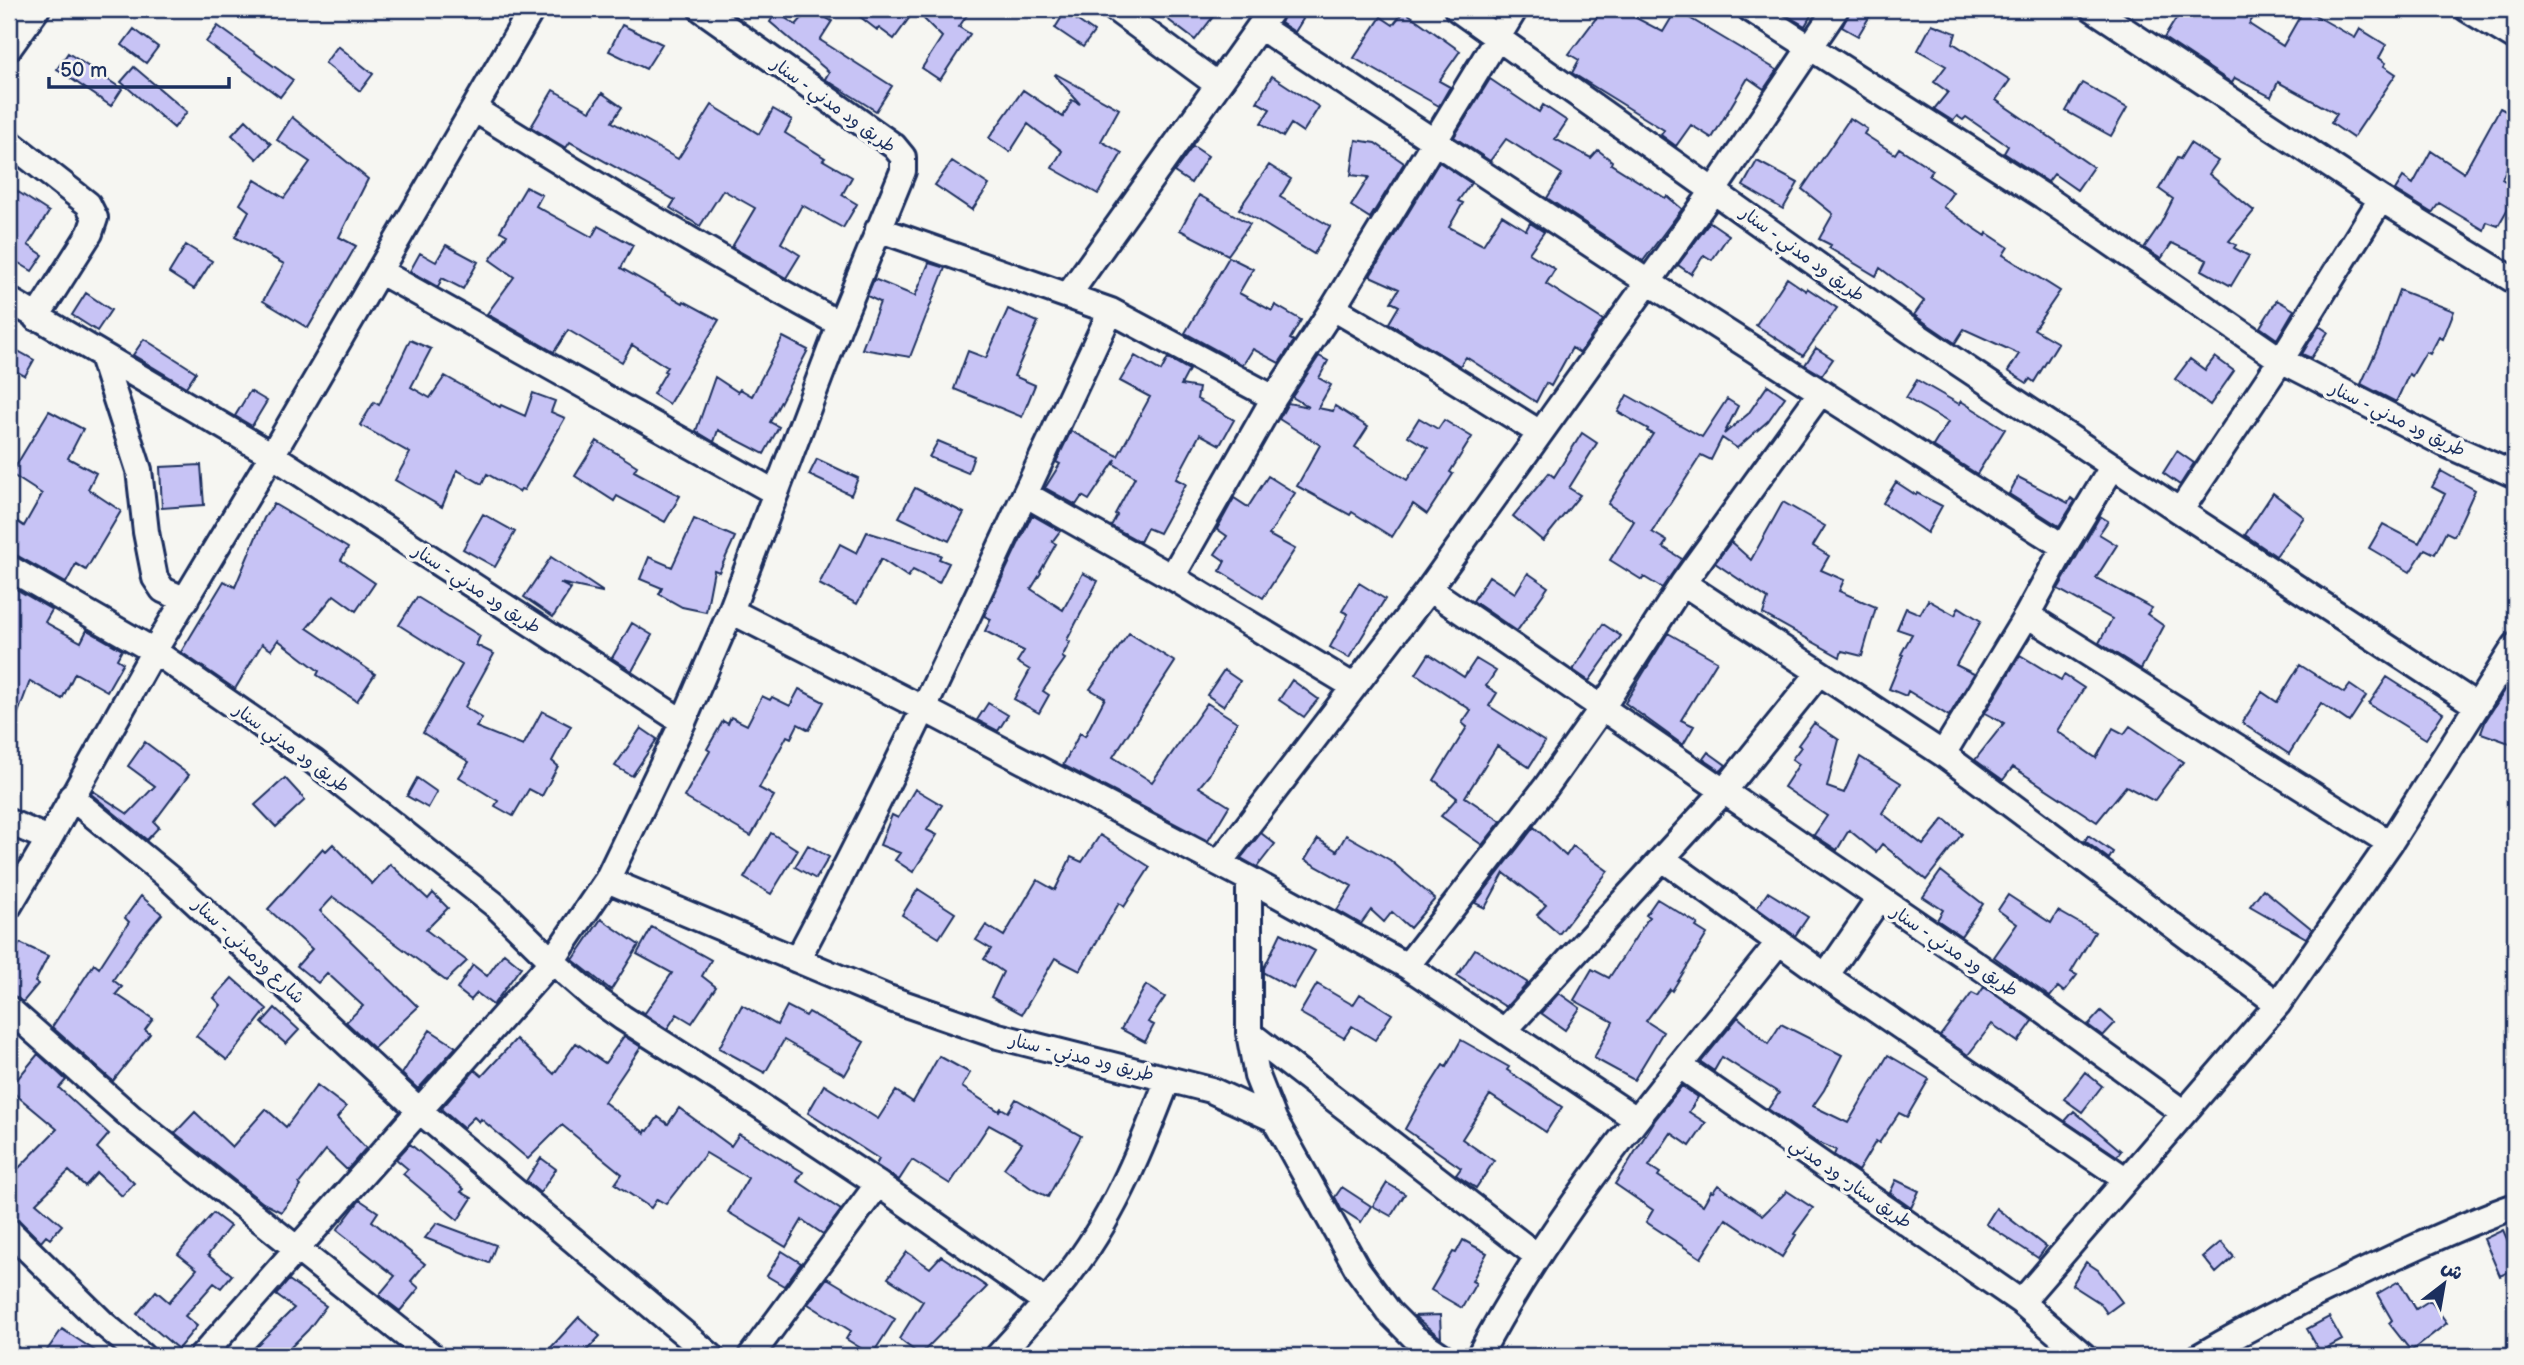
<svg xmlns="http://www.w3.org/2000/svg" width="2524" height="1365" viewBox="0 0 2524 1365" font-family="'Balsamiq Sans','Playpen Sans Arabic',sans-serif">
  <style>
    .building { fill: #c7c3f5; stroke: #1b2f5e; stroke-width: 2 }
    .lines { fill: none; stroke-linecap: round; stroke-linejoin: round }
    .minor-casing { stroke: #1b2f5e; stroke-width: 30 }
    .minor { stroke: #f6f6f2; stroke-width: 24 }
    .labels { text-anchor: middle; stroke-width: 7; stroke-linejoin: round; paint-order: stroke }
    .street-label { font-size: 18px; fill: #1b2f5e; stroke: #f6f6f2 }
  </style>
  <rect width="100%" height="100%" fill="#f6f6f2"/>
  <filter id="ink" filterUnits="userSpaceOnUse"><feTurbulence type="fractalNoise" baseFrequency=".0143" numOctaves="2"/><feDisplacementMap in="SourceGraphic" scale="14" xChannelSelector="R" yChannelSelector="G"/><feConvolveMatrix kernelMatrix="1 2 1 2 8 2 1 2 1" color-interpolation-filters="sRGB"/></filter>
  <g filter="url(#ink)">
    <path class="building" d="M810,9L832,21L820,40L892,86L876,111L825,79L829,72L770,22L776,12L796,25Z
      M850,9H971L959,27L970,34L940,80L922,68L942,37L915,10L894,39L879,28L877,30Z
      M1154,9H1219L1195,40Z
      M1287,9L1303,19L1295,32L1281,23Z
      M1603,9H1619L1663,32L1676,10L1777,70L1764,89L1748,78L1712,138L1691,125L1676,146L1661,135L1664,130L1572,73L1579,60L1569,54Z
      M1792,9H1818L1817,11L1814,10L1805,26L1788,16Z
      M1851,9H1874L1858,36L1842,27Z
      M2182,9H2259L2249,24L2283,46L2304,9L2355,38L2360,29L2386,45L2379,58L2386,63L2384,66L2396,74L2353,138L2331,123L2337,114L2278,82L2271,97L2235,78L2232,83L2164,38Z
      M1404,11L1460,51L1439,81L1450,87L1439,106L1354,58L1381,17L1393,25Z
      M1065,12L1094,32L1083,47L1055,28Z
      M1932,24L1956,33L1953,43L2010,80L1996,100L2093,167L2077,190L2054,174L2048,182L2004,153L2008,146L1966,117L1963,120L1957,116L1953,121L1934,109L1948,92L1934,82L1946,66L1918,50Z
      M622,25L662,44L646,69L609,51Z
      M218,26L293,80L280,97L206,42Z
      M134,29L158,47L146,63L122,45Z
      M338,46L373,74L360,91L325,63Z
      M68,53L122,89L111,106L57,69Z
      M134,67L187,112L174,128L121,82Z
      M1056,74L1119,109L1101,141L1122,153L1098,194L1052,168L1062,151L1028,124L1010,152L989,138L1023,90L1063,117L1072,100L1080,104L1055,75Z
      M1272,76L1319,107L1303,132L1291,124L1283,137L1261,123L1270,109L1257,102Z
      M1490,79L1539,112L1543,105L1567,121L1555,139L1591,158L1598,150L1612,161L1611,164L1665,198L1667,196L1682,209L1643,261L1547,198L1562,174L1506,139L1490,161L1454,137Z
      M2082,83L2127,108L2111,136L2066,111Z
      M553,90L590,111L602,93L622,107L612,122L678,159L712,105L759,134L773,109L792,120L785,133L825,158L823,160L852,177L842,195L857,204L843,228L802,205L781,243L800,255L786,278L732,247L755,208L723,190L700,226L670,208L675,200L570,142L566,148L531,127Z
      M2500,108L2515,116V149L2502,179L2515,187V196L2498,226L2487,222L2484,230L2439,203L2432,213L2395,190L2403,177L2413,184L2431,151L2464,173Z
      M292,117L368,179L339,237L356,246L308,328L263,301L284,264L235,237L249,211L240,204L255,180L284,198L310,162L277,140Z
      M1850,118L1867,129L1864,134L1895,154L1899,148L1933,170L1929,176L1953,192L1943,207L1986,236L1987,233L2008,247L2003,255L2060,291L2034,329L2058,343L2034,382L2030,379L2027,383L2008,371L2019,354L1964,329L1955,343L1914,315L1924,301L1880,268L1876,276L1829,248L1831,245L1819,239L1833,214L1802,189Z
      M246,120L271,144L257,159L232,135Z
      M1356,140L1375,143L1404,163L1370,218L1351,206L1369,177L1351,175Z
      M2190,143L2218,161L2209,174L2254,211L2229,241L2236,245L2234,248L2249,256L2231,286L2202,270L2207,260L2172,243L2161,259L2144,248L2161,223L2173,199L2159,189L2177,158L2180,159Z
      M1193,146L1208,156L1191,183L1174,172Z
      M952,161L989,185L972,210L935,185Z
      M1757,161L1798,183L1783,209L1743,186Z
      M1439,162L1471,183L1458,201L1463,203L1449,227L1483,245L1502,215L1526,230L1530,223L1544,232L1529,253L1555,269L1546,284L1603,320L1580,353L1572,348L1551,386L1546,383L1536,402L1466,357L1460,366L1389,323L1399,306L1391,302L1399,289L1370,276Z
      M1269,165L1291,179L1280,197L1330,226L1314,254L1239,209Z
      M9,186L49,212L28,245L43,255L32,271L17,262L9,275Z
      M526,187L542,195L536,206L592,237L598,226L633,245L621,268L683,303L684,301L719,320L669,404L653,394L666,372L664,371L667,367L632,345L622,362L568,330L554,352L487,314L514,277L490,260L507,235L500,231Z
      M1199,195L1250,224L1228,255L1180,230Z
      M1710,222L1729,235L1712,260L1704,255L1691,274L1678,265Z
      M186,245L212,261L194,289L169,273Z
      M446,245L478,262L463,289L442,278L438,287L410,271L420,253L436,262Z
      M1229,257L1253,269L1239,293L1272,311L1275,305L1301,320L1290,339L1294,341L1279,363L1253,349L1243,365L1185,333Z
      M929,263L945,268L910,357L862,349L880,302L867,296L874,279L915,296Z
      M1787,278L1806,291L1807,288L1837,308L1803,356L1756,325Z
      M2399,290L2454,311L2443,339L2439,337L2430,354L2426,352L2412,376L2409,374L2396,402L2361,384L2379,345Z
      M86,293L111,310L97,331L72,315Z
      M2277,300L2294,310L2277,339L2260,327Z
      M1008,309L1038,322L1014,376L1035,385L1022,417L954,389L968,351L986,358Z
      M2319,326L2328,332L2311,358L2302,354Z
      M783,337L808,350L770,422L779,427L764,454L718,430L714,442L696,431L715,377L738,392L740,389L752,396Z
      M144,339L196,372L186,387L133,355Z
      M410,340L431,349L411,387L430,398L445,376L500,407L501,405L525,416L533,393L555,401L551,412L565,418L524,490L521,489L519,492L487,474L482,484L457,470L442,507L395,480L410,453L360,425L374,402L379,405Z
      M9,346L34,360L25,376L9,367Z
      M1816,348L1833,359L1822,375L1805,365Z
      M1135,356L1161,371L1168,358L1189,370L1181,385L1199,388L1197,399L1234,420L1220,445L1200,434L1176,479L1186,484L1159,533L1147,528L1140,542L1111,526L1117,515L1115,514L1135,477L1114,464L1116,459L1089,500L1082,496L1076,505L1045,488L1060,464L1056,462L1071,431L1118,456L1150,397L1120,381Z
      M1319,356L1328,361L1319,378L1331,385L1318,408L1333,411L1335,406L1368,427L1355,447L1407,480L1428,448L1408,436L1419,418L1438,429L1444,420L1472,437L1450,472L1453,474L1427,514L1413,504L1392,537L1352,512L1350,515L1297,486L1320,445L1279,419L1288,403L1309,407L1292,397Z
      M2215,357L2234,371L2210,405L2175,379L2190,359L2205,370Z
      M1917,380L1959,404L1961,401L2005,429L1977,474L1933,446L1948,422L1906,398Z
      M1768,385L1785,397L1768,421L1737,448L1722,438L1711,460L1701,455L1652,532L1667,541L1663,547L1682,559L1662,588L1644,577L1642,580L1610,560L1634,521L1608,504L1653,434L1647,431L1648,429L1618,412L1627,395L1702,437L1727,399L1738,406L1724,434L1748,414Z
      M250,391L267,401L252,426L235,416Z
      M49,411L83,429L68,458L96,473L88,489L121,511L86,570L76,564L66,583L16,555L9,553V516L24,526L42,494L11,474Z
      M1582,433L1597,443L1569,488L1580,495L1543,541L1513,516L1549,473L1554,477Z
      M597,441L637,466L634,471L680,496L665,522L617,496L614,501L575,476Z
      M938,441L974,456L968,473L929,457Z
      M2177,451L2194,463L2180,485L2163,473Z
      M817,459L858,478L851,495L809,475Z
      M201,465L204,505L162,508L160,467Z
      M2441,471L2475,490L2454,536L2446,532L2435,554L2425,549L2410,572L2369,548L2383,524L2419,543L2445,494L2432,487Z
      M1268,476L1295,493L1269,535L1295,549L1263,598L1220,571L1225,561L1215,554L1227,536L1217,529L1234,498L1248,507Z
      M2018,477L2068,503L2071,498L2075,501L2059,526L2009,494Z
      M1896,482L1916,495L1917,493L1942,506L1927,533L1883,503Z
      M915,488L964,513L949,541L899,517Z
      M2273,493L2304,517L2276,556L2245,535Z
      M1783,502L1825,526L1813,546L1829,556L1821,570L1844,580L1839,591L1876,607L1862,656L1842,651L1840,657L1763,614L1768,599L1715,563L1731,542L1751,560Z
      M274,504L348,548L341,560L375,583L356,611L334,595L307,628L375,674L357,701L317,675L319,671L278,640L271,650L262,644L235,689L181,652L224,581L235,587L264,518Z
      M483,514L515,532L495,567L463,549Z
      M1032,515L1060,531L1052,542L1056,544L1040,572L1041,573L1031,589L1063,610L1083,573L1098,581L1067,640L1070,642L1062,657L1065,659L1043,691L1049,695L1039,713L1014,699L1030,670L1017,662L1024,651L985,631L991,619L984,616Z
      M2100,516L2108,521L2099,534L2117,545L2096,578L2152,608L2147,614L2164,626L2141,669L2099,643L2112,619L2058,589Z
      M694,519L735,537L719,572L714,570L706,612L682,607L659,594L662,588L640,579L649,557L672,567Z
      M867,532L941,555L939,559L949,563L939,583L913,570L908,577L881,559L857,604L819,584L840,544L857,553Z
      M551,557L602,591V592L560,583L571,589L553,617L524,597Z
      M1528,573L1548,587L1517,631L1473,601L1489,576L1515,593Z
      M1359,583L1385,599L1349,658L1330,647L1348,614L1342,611Z
      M9,585L52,610L45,622L81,642L87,630L122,650L117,659L123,663L107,691L75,673L62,699L30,681L11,732H9Z
      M417,597L480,636L476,645L494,654L465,707L482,718L476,727L523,746L542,711L571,726L552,761L558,766L542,796L529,789L513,816L495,806L498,801L459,777L469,762L423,733L462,665L399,625Z
      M1928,600L1955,615L1959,607L1981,621L1956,665L1974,674L1949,716L1908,691L1906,696L1889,689L1903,655L1901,654L1912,634L1897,629L1906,608L1920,614Z
      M632,623L652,635L632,671L612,658Z
      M1603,624L1621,636L1589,681L1573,670Z
      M1129,633L1175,662L1113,757L1152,782L1207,703L1237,722L1209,775L1199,787L1229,806L1208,841L1063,765L1080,733L1085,736L1105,698L1090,689Z
      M1668,633L1717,661L1681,720L1694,726L1683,745L1625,703Z
      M1429,654L1464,677L1476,659L1496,671L1486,686L1497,693L1489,706L1545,742L1529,767L1497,746L1465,797L1501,821L1482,845L1441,816L1457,798L1434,780L1467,727L1462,723L1471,710L1416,674Z
      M2020,655L2061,680L2064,675L2084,688L2057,731L2096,758L2113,728L2124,734L2130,726L2183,762L2154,801L2126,786L2097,822L2013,767L2003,780L1975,760L2004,723L1985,713Z
      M2300,665L2344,693L2350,685L2366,696L2349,722L2321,703L2289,754L2242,723L2262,692L2277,702Z
      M1224,670L1240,681L1223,706L1207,695Z
      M2387,677L2443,713L2426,739L2369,704Z
      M1292,680L1318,699L1304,717L1279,700Z
      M2509,684L2515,686V745L2481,733L2486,720Z
      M799,689L824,702L809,730L798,724L791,738L787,736L759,788L774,796L751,836L684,797L710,751L707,749L723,721L728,724L731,717L747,725L762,696L770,700L772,697L790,706Z
      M988,703L1008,715L998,731L977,720Z
      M1814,723L1839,740L1827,787L1844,793L1860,757L1901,783L1882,813L1923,845L1944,819L1962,834L1926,880L1882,844L1876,852L1849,830L1837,850L1814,835L1827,816L1784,787L1799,764L1792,759L1801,747L1798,745Z
      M641,728L657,739L632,776L615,766Z
      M145,742L189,775L154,822L159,827L147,840L91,794L93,791L128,814L155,786L128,766Z
      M1708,752L1726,765L1721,771L1703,759Z
      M285,778L305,800L276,827L255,805Z
      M417,778L437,792L428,808L407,796Z
      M915,789L942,805L927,830L937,835L913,872L895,860L900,853L880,845L892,815L898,818Z
      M1534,827L1566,856L1573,846L1608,871L1559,934L1537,915L1546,905L1504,873L1485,908L1475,903Z
      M771,833L798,850L771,894L744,878Z
      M1261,833L1275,844L1257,867L1241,858Z
      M1100,835L1150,867L1124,907L1119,903L1080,971L1055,958L1022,1014L991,997L1003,972L984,959L991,949L976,940L986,925L1004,936L1037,880L1055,890L1071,857L1082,862Z
      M1346,835L1390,860L1435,899L1410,928L1392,912L1384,922L1371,910L1361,924L1337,910L1352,886L1305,860L1318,839L1337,851Z
      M2088,835L2113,852L2109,859L2085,841Z
      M333,844L372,884L390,864L428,899L433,893L448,908L426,930L467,961L446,981L333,897L320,911L418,1007L374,1048L346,1022L363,1006L327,973L318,983L297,966L312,949L268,909L323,848L326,851Z
      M808,845L829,857L816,879L795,867Z
      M1941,871L1983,904L1961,936L1937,920L1943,910L1923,897Z
      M918,889L955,913L939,938L902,915Z
      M2263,889L2312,929L2306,938L2250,906Z
      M1768,892L1808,917L1795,936L1757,908Z
      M2008,895L2051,923L2058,911L2095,932L2071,972L2077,975L2064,992L2058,987L2050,997L1994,957L2017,924L1998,910Z
      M141,896L162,914L140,940L113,980L122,987L116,994L153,1019L145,1030L150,1034L113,1081L52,1027L94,964L99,968L129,922L125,918Z
      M1657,899L1698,924L1696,927L1707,934L1672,991L1670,989L1646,1021L1663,1032L1634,1080L1594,1058L1613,1022L1574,1000L1592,969L1609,978L1649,917L1646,915Z
      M601,919L639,945L611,990L573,960Z
      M652,927L711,960L702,976L716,987L692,1023L677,1014L667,1029L640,1011L645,1013L672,973L637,954Z
      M1281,933L1315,951L1293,989L1264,973V968Z
      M20,943L48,956L35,982L38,984L23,1002L9,995V962Z
      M1475,949L1528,983L1506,1007L1457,976Z
      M504,953L521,967L493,1005L477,993L471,1000L457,989L473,965L487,976Z
      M232,978L267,1009L227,1060L196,1036L221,1005L214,998Z
      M1317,984L1353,1005L1360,994L1392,1014L1375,1040L1352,1026L1344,1038L1300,1013Z
      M1146,985L1165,997L1148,1022L1154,1025L1145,1042L1121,1029Z
      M1984,987L2033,1021L2018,1042L1992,1024L1968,1055L1940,1036L1972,993L1978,996Z
      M1559,993L1580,1008L1565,1030L1541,1013Z
      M742,1005L777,1025L787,1006L806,1016L809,1012L864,1042L845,1075L784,1040L765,1073L719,1048Z
      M275,1008L299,1030L286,1044L262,1023Z
      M2101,1011L2115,1023L2103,1036L2088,1025Z
      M1738,1017L1768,1044L1781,1024L1842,1055L1824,1090L1813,1106L1848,1123L1888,1055L1929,1079L1907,1117L1899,1113L1879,1143L1876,1141L1858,1171L1834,1155L1836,1150L1813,1140L1768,1109L1779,1093L1722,1057L1714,1071L1701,1062Z
      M430,1030L456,1047L418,1089L402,1074Z
      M624,1036L641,1047L604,1102L645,1133L646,1130L648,1131L658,1117L668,1124L679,1108L731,1146L739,1134L803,1172L797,1181L841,1210L823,1234L802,1220L786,1247L728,1212L748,1178L706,1153L666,1204L657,1199L651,1208L615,1184L622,1174L562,1125L528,1159L481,1119L479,1122L474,1117L463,1128L441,1109L475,1070L482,1076L516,1039L554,1074L576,1043L605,1063Z
      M1461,1040L1509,1067L1507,1070L1562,1107L1546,1132L1490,1095L1462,1139L1494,1161L1476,1188L1456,1175L1461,1168L1405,1129L1422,1098L1443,1065L1446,1067Z
      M38,1054L66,1080L59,1088L109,1134L97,1148L134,1183L122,1196L97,1173L85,1186L69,1171L36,1203L62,1225L50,1239L46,1236L41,1242L19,1220L9,1217V1178L57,1129L9,1089Z
      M939,1056L970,1073L962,1087L999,1111L1001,1108L1008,1112L1016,1099L1081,1136L1048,1197L1032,1189L1004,1168L1022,1143L989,1125L950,1184L912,1160L899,1180L876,1165L879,1159L808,1113L824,1085L878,1119L896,1091L913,1102Z
      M2085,1072L2102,1086L2082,1112L2064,1099Z
      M317,1085L346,1107L337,1118L366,1148L347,1170L326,1150L299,1184L301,1186L281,1212L263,1203L175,1133L195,1112L232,1147L266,1109L286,1127Z
      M1682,1086L1698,1097L1689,1112L1706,1123L1690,1146L1671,1133L1649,1166L1660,1173L1658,1176L1703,1205L1711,1191L1713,1192L1718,1185L1763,1215L1787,1191L1813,1208L1794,1234L1796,1235L1782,1257L1726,1219L1701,1258L1646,1222L1653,1210L1615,1184L1655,1120Z
      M2074,1111L2121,1151L2117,1156L2065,1121Z
      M410,1144L464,1189L461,1192L472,1198L458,1220L403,1174L408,1169L396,1159Z
      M541,1158L556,1169L540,1193L526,1181Z
      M1896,1180L1919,1191L1911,1208L1890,1193Z
      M1387,1183L1405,1194L1391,1216L1373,1206Z
      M1342,1187L1371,1206L1361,1222L1341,1209L1335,1197Z
      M360,1200L378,1212L372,1221L425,1264L411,1281L419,1288L400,1311L379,1295L395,1276L337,1230Z
      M1996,1208L2046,1247L2038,1258L1986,1224Z
      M213,1213L230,1226L208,1255L232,1275L221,1288L214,1283L185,1316L197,1326L178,1349L137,1314L156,1291L169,1302L197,1269L178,1254Z
      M437,1223L496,1245L489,1263L425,1238Z
      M2503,1230L2515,1257V1269L2500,1276L2484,1239Z
      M1463,1240L1487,1253L1472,1281L1476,1283L1462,1308L1431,1290L1453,1252L1456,1253Z
      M2221,1242L2234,1257L2216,1273L2203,1257Z
      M782,1251L801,1263L784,1286L767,1276Z
      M907,1252L930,1268L941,1256L987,1287L920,1355L899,1339L923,1301L888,1278Z
      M2086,1262L2098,1270L2122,1302L2107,1313L2100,1303L2072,1285Z
      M827,1278L895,1319L872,1355L846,1339L851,1331L808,1304Z
      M289,1280L326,1306L308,1330L282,1356H246L294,1308L276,1295Z
      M2399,1281L2416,1309L2430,1300L2447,1323L2411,1351L2389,1323L2392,1320L2377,1294Z
      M1440,1315L1441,1338L1414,1316Z
      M579,1317L600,1336L582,1356H543Z
      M2329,1317L2342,1340L2320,1352L2307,1329Z
      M62,1329L103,1356H43Z"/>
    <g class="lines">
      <g class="minor-casing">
        <path id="minor" d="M1115,9L1218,85
          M1457,9L1909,330L2180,511L2476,705
          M1750,9L2043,196L2281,360L2443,443L2515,475
          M2093,9L2381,199L2515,281
          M2467,9L2515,38
          M1260,27L1648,282L2064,547
          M9,48L37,9
          M474,109C594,184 715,257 840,324
          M9,142L88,204L95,218L90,233L36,318
          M878,229L1111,311L1274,398
          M379,271L776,493
          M1069,294L1272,9
          M9,300L272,455L683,722
          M1333,308L1431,365L1540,433
          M102,356L139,470L146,532L155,578L163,590L186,600
          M1025,494L1172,577L1353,686
          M2180,511L2281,360L2381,199
          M9,568L154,651L313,761L495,905L552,961L592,996L623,1018L750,1099L878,1184L1046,1302
          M1172,577L1274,398L1333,308L1515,9
          M1683,583L1943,754L2278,1004
          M1429,589L2034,1004L2184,1113
          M731,611L924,709L1249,879L1407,966L1636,1119
          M2027,615L2390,843
          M1943,754L2027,615L2064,547L2113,466
          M71,797L168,877L421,1112L711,1356
          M9,822L49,839
          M1663,859L1826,976L2125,1179
          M1219,863L1429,589L1714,190L1836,9
          M1249,879V1033L1257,1076L1274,1119L1358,1270L1389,1312L1415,1338L1442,1356
          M607,880L888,998L998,1036L1211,1090L1274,1119
          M9,906L49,839L154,651L272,455L532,9
          M797,960C910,748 1008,528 1111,311
          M1407,966L1546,787L1602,708L1683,583L1821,392
          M1826,976L1879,899
          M9,1009L132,1118L432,1356
          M1505,1030L1724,791L1819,673
          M1249,1033L1537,1256
          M1680,1066L2021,1302L2084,1356
          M9,1231L105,1325L142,1356
          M2021,1302L2278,1004L2390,843L2515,646
          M202,1356L552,961L607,880L683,722L731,611L840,324L903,171V157L894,146L701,9
          M751,1356L878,1184
          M998,1356C1024,1327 1052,1298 1075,1266C1117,1210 1143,1144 1168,1079
          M1479,1356C1558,1205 1673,1075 1779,942
          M2200,1356C2263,1319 2330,1287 2396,1256C2436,1238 2474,1220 2515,1206"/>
      </g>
      <use href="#minor" class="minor"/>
    </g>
  </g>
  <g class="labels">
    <g class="street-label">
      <text transform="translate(834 105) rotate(36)" y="6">طريق ود مدني - سنار</text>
      <text transform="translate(1803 254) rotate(36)" y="6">طريق ود مدني - سنار</text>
      <text transform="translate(2398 419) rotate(26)" y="6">طريق ود مدني - سنار</text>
      <text transform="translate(477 589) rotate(33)" y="6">طريق ود مدني - سنار</text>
      <text transform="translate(292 748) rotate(36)" y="6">طريق ود مدني سنار</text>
      <text transform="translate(249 951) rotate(43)" y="6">شارع ودمدني - سنار</text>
      <text transform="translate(1955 951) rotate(34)" y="6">طريق ود مدني - سنار</text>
      <text transform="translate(1082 1057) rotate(14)" y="6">طريق ود مدني - سنار</text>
      <text transform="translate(1851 1183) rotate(35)" y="6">طريق سنار- ود مدني</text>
    </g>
  </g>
  <rect width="2524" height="1365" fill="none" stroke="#f6f6f2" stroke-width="35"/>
  <rect x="18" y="18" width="2489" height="1330" fill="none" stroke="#1b2f5e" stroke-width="2.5" filter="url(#ink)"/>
  <g transform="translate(2444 1284) rotate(31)" stroke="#f6f6f2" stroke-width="5" paint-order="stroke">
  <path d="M0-5L12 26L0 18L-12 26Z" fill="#1b2f5e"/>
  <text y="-10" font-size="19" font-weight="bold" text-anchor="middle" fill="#1b2f5e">ش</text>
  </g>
  <path d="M49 77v10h180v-10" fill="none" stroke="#1b2f5e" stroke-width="3.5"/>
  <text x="60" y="77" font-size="21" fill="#1b2f5e" stroke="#f6f6f2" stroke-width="5" paint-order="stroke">50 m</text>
</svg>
